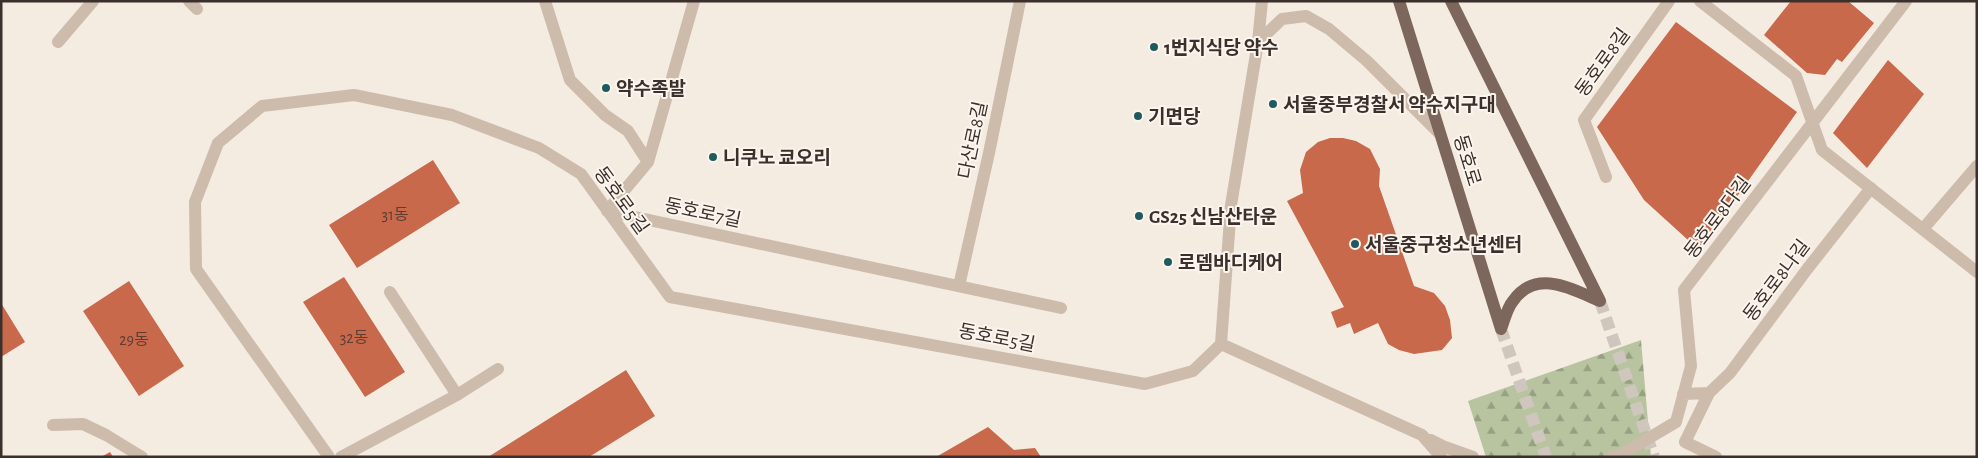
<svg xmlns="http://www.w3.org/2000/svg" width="1978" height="458" viewBox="0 0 1978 458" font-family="'Alegreya Sans','Noto Sans KR',sans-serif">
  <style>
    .forest { fill: url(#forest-firs) }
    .building { fill: #c8694b }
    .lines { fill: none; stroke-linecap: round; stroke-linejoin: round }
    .primary-tunnel { stroke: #cfc6bd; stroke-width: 12; stroke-dasharray: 12 6; stroke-linecap: butt }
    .lane { stroke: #cdbbac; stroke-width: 12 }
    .street { stroke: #cdbbac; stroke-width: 12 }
    .primary { stroke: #7d675c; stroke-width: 12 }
    .poi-dot { fill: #1f5a5e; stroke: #fbf5ee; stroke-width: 2 }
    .labels { text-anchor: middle; stroke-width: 4; stroke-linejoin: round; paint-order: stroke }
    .number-label { font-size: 16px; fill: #5e3e33 }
    .poi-label { font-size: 19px; font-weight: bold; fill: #3b302b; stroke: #fbf5ee; text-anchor: start }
    .street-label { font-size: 19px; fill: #3b302b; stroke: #fbf5ee }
  </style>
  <defs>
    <pattern id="forest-firs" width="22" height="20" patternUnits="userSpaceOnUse" patternTransform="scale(1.25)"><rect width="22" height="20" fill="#b8c4a0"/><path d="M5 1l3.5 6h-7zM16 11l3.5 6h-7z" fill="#97a083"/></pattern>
  </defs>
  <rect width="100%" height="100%" fill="#f4ebe1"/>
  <path class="forest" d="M1641,340L1651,457H1486L1468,401Z"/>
  <path class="building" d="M1791,1H1848L1874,23L1842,62L1837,59L1825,75L1807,73L1764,35Z
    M1676,22L1797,112L1699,250L1644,200L1597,127Z
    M1888,60L1924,94L1867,168L1833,133Z
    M1330,138H1343L1356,141L1370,149L1380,169L1379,186L1414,286L1434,293L1445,306L1450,320L1452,338L1442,350L1414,354L1399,350L1388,344L1378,323L1354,334L1350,323L1337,328L1331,312L1344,307L1287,201L1303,193L1300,170L1306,152L1318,142Z
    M433,160L460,203L357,268L329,225Z
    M344,277L405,372L365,397L303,302Z
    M129,281L184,366L139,396L83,311Z
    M1,303L25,342L1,357Z
    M626,370L655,416L589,457H488Z
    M988,427L1014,450L1035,448L1041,457H936Z
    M110,452L113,457H101Z"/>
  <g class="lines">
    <path class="primary-tunnel" d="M1600,301L1654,457
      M1501,329L1546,457"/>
    <path class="lane" d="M390,292L457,395
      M53,425L83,424L106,435L142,457
      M341,457L457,395L498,369"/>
    <path class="street" d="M189,1L197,9
      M545,1L570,80L605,115L628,131L648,162
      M1700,1L1796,76L1822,150L1977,272
      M58,42L93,1
      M1258,42L1282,19L1306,16L1329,29L1367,61L1439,133
      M1606,177L1584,120L1669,1
      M607,211L1061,308
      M607,211L648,162L694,1
      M1923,229L1977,166
      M959,286L989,153L1020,1
      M1221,344L1422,435L1441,457
      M1709,393L1685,442L1716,457
      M1683,394L1709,393L1730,373L1808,268L1871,188
      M1431,440L1445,447L1473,457
      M329,457L196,269L195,202L218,143L262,106L354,95L452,115L539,148L581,174L670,297L1145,384L1193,371L1221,344L1231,205L1258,42L1262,1
      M1611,457L1622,454L1676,422L1691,366L1684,290L1906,1"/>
    <path class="primary" d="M1399,1L1501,329
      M1451,1L1600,301
      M1501,329C1504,321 1507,308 1513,301C1536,268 1572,289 1600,301"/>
  </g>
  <g class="poi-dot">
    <circle cx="1154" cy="47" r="5"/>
    <circle cx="606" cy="88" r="5"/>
    <circle cx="1273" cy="104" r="5"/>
    <circle cx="1138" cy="116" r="5"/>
    <circle cx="713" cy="157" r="5"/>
    <circle cx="1139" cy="216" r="5"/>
    <circle cx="1355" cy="244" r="5"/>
    <circle cx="1168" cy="262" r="5"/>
  </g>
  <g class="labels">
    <g class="number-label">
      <text x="395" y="220">31동</text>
      <text x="354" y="343">32동</text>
      <text x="134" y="345">29동</text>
    </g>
    <g class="poi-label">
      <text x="1164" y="54">1번지식당 약수</text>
      <text x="616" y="95">약수족발</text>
      <text x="1283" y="111">서울중부경찰서 약수지구대</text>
      <text x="1148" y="123">기면당</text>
      <text x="723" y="164">니쿠노 쿄오리</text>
      <text x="1149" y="223">GS25 신남산타운</text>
      <text x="1365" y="251">서울중구청소년센터</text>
      <text x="1178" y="269">로뎀바디케어</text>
    </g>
    <g class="street-label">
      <text transform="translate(1602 62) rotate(-54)" y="7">동호로8길</text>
      <text transform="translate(972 140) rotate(-78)" y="7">다산로8길</text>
      <text transform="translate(1468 160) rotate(73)" y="7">동호로</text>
      <text transform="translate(622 200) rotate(54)" y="7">동호로5길</text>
      <text transform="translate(703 212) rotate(12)" y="7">동호로7길</text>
      <text transform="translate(1717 217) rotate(-53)" y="7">동호로8다길</text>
      <text transform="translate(1776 280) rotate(-53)" y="7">동호로8나길</text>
      <text transform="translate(997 337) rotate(11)" y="7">동호로5길</text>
    </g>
  </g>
  <rect width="1978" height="458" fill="none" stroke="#3b302b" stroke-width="5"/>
</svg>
